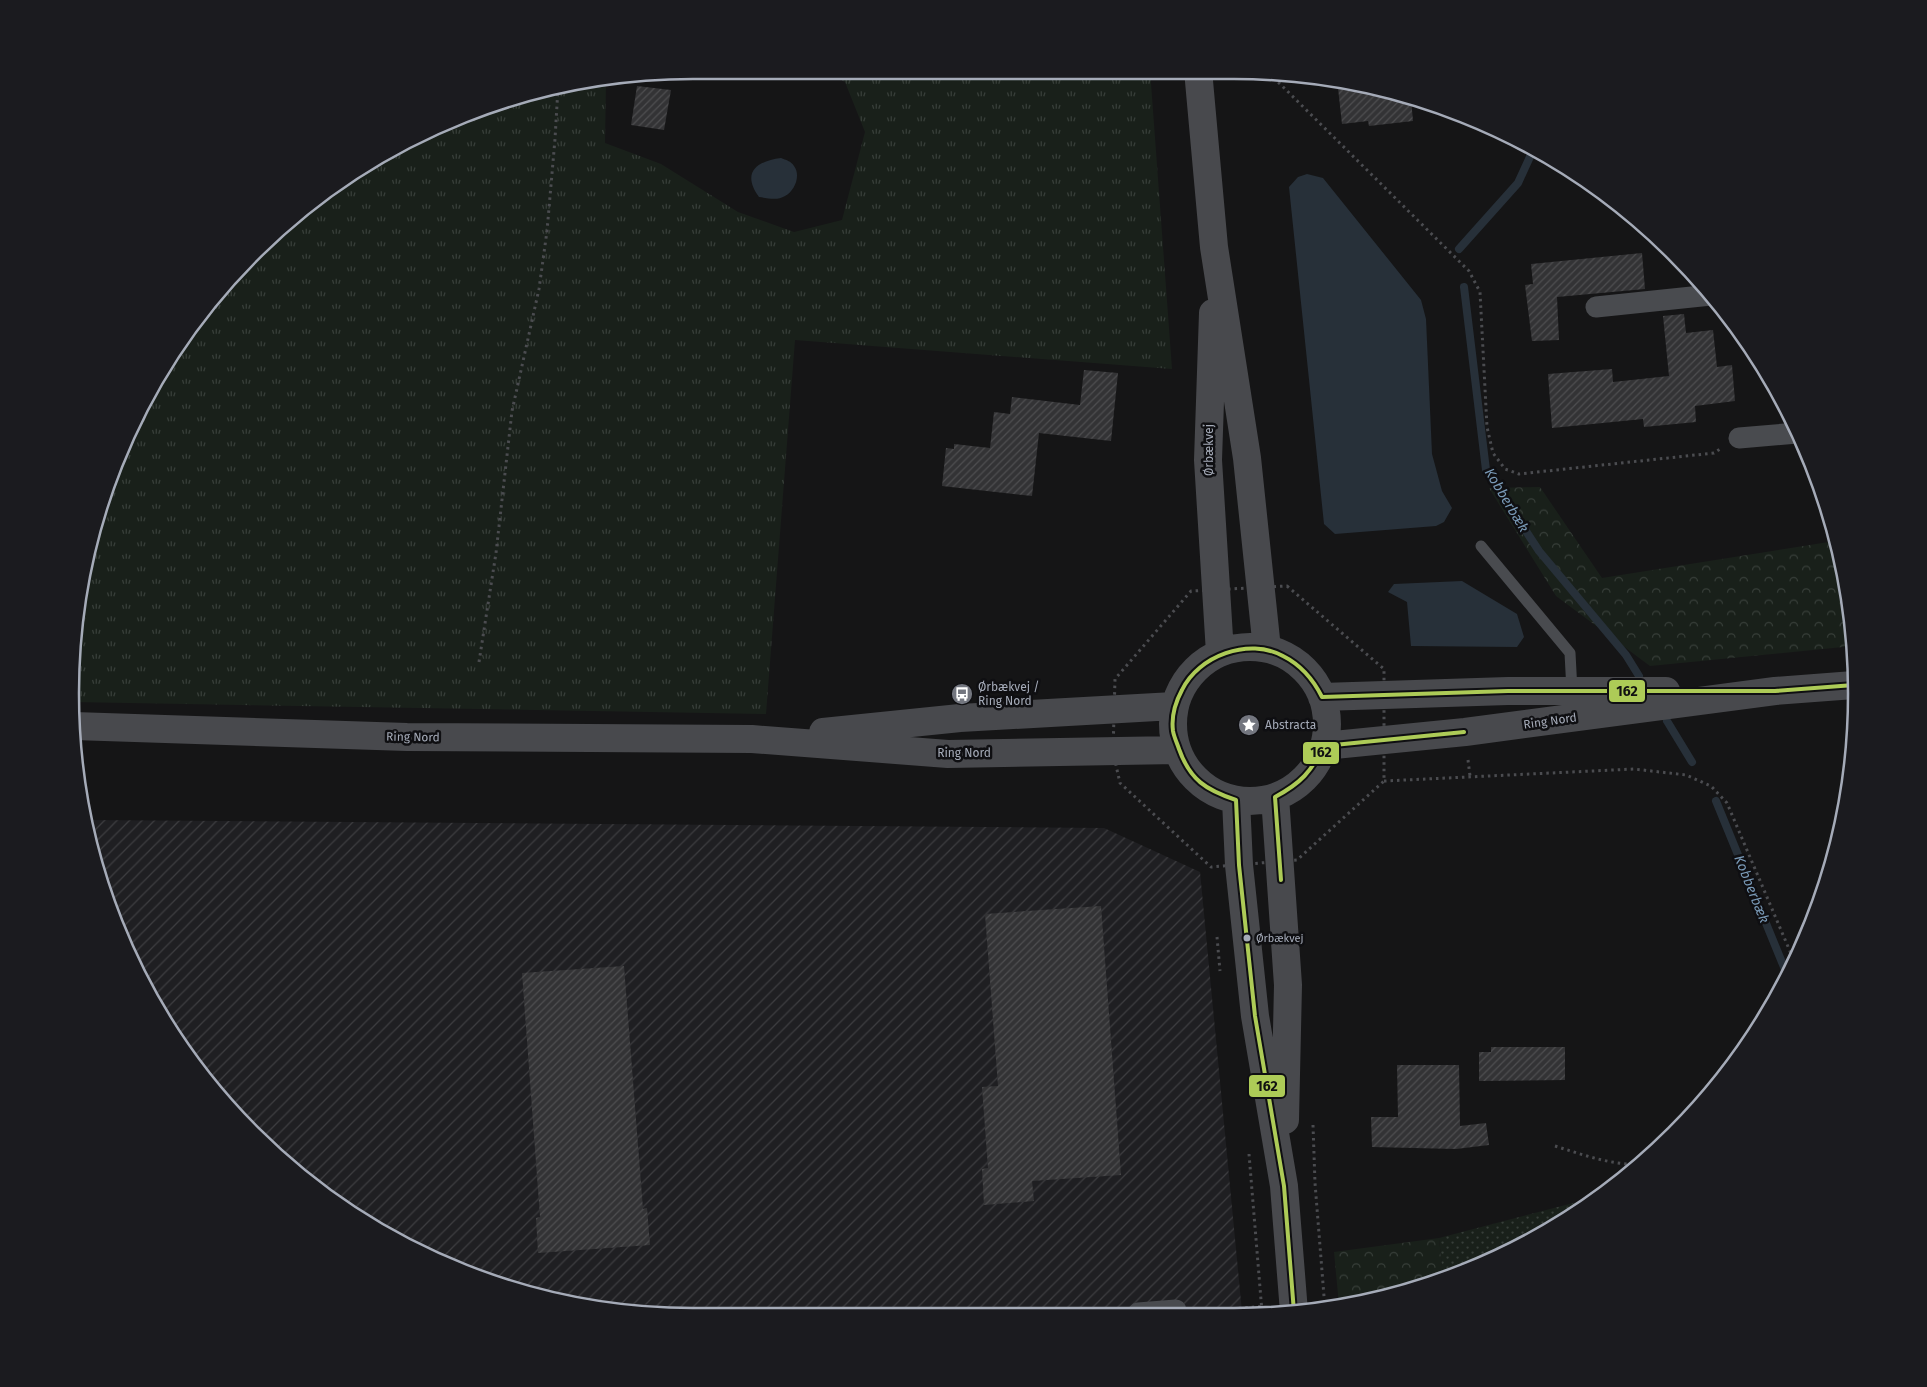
<svg xmlns="http://www.w3.org/2000/svg" width="1927" height="1387" viewBox="0 0 1927 1387" font-family="'Fira Sans',sans-serif">
  <style>
    .industrial { fill: url(#industrial-furrows) }
    .grass { fill: url(#grass-tufts) }
    .forest { fill: url(#forest-crowns) }
    .park { fill: url(#park-dots) }
    .water { fill: #273039 }
    .lines { fill: none; stroke-linecap: round; stroke-linejoin: round }
    .stream { stroke: #273039; stroke-width: 8 }
    .building { fill: url(#building-hatch) }
    .path { stroke: #4b4c50; stroke-width: 3; stroke-dasharray: 2.5 4; stroke-linecap: butt }
    .lane { stroke: #494b4f; stroke-width: 11 }
    .street { stroke: #494b4f; stroke-width: 21 }
    .secondary { stroke: #48494d; stroke-width: 28 }
    .bus-1-casing { stroke: #0f0f12; stroke-width: 8 }
    .bus-1 { stroke: #adcb57; stroke-width: 4 }
    .bus-dot { fill: #a5abb8; stroke: #0f0f12; stroke-width: 2 }
    .labels { text-anchor: middle; stroke-width: 5; stroke-linejoin: round; paint-order: stroke }
    .bus-label { font-size: 11px; fill: #a5abb8; stroke: #0f0f12; text-anchor: start }
    .street-label { font-size: 12px; fill: #a5abb8; stroke: #0f0f12 }
    .poi-label { font-size: 12px; fill: #a5abb8; stroke: #0f0f12; text-anchor: start }
    .water-label { font-size: 14px; font-style: italic; fill: #7999b6; stroke: #0f0f12 }
    .rim { fill: none; stroke: #a5abb8; stroke-width: 2.5 }
    .line-badge { stroke: #0f0f12; stroke-width: 2 }
    .pale-badge-label { font-size: 14px; text-anchor: middle; font-weight: bold; fill: #111 }
  </style>
  <defs>
    <pattern id="industrial-furrows" width="10" height="10" patternUnits="userSpaceOnUse" patternTransform="scale(1.25)"><rect width="10" height="10" fill="#1f1f22"/><path d="M-1 1l2-2M0 10L10 0M9 11l2-2" fill="none" stroke="#3d3d40"/></pattern>
    <pattern id="grass-tufts" width="24" height="20" patternUnits="userSpaceOnUse" patternTransform="scale(1.25)"><rect width="24" height="20" fill="#19201a"/><path d="M3 7l-1-3M5 7V3M7 7l1-3M15 17l-1-3M17 17v-4M19 17l1-3" fill="none" stroke="#373e39"/></pattern>
    <pattern id="forest-crowns" width="20" height="18" patternUnits="userSpaceOnUse" patternTransform="scale(1.25)"><rect width="20" height="18" fill="#19201a"/><path d="M2 6a3 3 0 1 1 6 0M12 15a3 3 0 1 1 6 0" fill="none" stroke="#373e39"/></pattern>
    <pattern id="park-dots" width="8" height="8" patternUnits="userSpaceOnUse" patternTransform="scale(1.25)"><rect width="8" height="8" fill="#19201a"/><path d="M2 2h.1M6 6h.1" fill="none" stroke="#373e39" stroke-width="1.8" stroke-linecap="round"/></pattern>
    <pattern id="building-hatch" width="6" height="6" patternUnits="userSpaceOnUse" patternTransform="scale(1.25)"><rect width="6" height="6" fill="#333335"/><path d="M-1 1l2-2M0 6l6-6M5 7l2-2" fill="none" stroke="#4e4e50"/></pattern>
  </defs>
  <rect width="100%" height="100%" fill="#151516"/>
  <path class="industrial" d="M88,820L1104,828L1200,872L1242,1312L653,1316L532,1296L418,1253L314,1188L225,1104L175,1040L118,932Z"/>
  <path class="grass" d="M825,70H1150L1172,369L795,340L766,714L73,702L71,653L82,572L134,418L225,283L347,175L418,134L532,91L606,82L605,143L661,164L738,212L794,232L842,220L865,132L845,82Z"/>
  <path class="forest" d="M1540,487L1602,578L1835,541L1852,612L1853,646L1650,666L1556,596L1489,488Z
    M1439,1238L1443,1277L1339,1305L1334,1252Z"/>
  <path class="park" d="M1600,1196L1580,1212L1472,1269L1443,1277L1439,1238Z"/>
  <path class="water" d="M781,158C786,160 791,161 794,166C801,175 795,191 785,196C777,201 768,198 759,197C741,172 757,161 781,158Z
    M1307,174L1323,178L1421,300L1426,319L1432,454L1442,491L1452,508L1444,522L1436,526L1335,534L1324,524L1289,187L1298,177Z
    M1462,581L1517,614L1524,637L1517,647L1411,646L1407,602L1388,592L1394,584Z"/>
  <g class="lines">
    <path class="stream" d="M1459,249L1518,183L1534,148
      M1464,287L1486,470L1539,551L1626,655L1639,676
      M1667,721L1692,762
      M1716,801L1788,977"/>
  </g>
  <path class="building" d="M1341,81L1355,82L1411,99L1413,121L1369,126L1368,121L1342,124L1338,88L1342,87Z
    M637,86L671,90L664,130L631,125Z
    M1642,253L1645,289L1557,297L1559,340L1532,341L1525,285L1533,284L1531,264Z
    M1684,314L1686,333L1713,330L1717,367L1732,365L1735,401L1695,406L1696,422L1644,427L1643,419L1552,428L1548,374L1612,369L1613,382L1669,376L1663,316Z
    M1084,370L1118,373L1111,441L1039,433L1032,496L942,486L946,448L954,449V444L990,448L994,412L1010,414L1012,397L1080,405Z
    M1101,906L1121,1175L1032,1181L1034,1201L984,1205L982,1169L988,1168L982,1087L998,1086L985,914Z
    M624,966L643,1209L647,1208L650,1245L538,1253L536,1218L540,1217L522,973Z
    M1491,1047H1565V1080L1479,1081V1052H1491Z
    M1397,1065H1459L1460,1126L1486,1123L1489,1145L1456,1149L1372,1147L1371,1117H1398Z"/>
  <g class="lines">
    <path class="path" d="M1269,73L1469,271L1480,292L1487,427L1493,453L1505,469L1519,474L1714,453L1720,449
      M1287,586L1384,669V781L1297,860L1211,867L1120,783L1113,752L1115,679L1191,591Z
      M479,662L496,553L512,411L539,289L547,231L555,139L558,88
      M1468,760L1470,776
      M1384,781L1634,769L1686,775L1711,786L1727,803L1795,963
      M1217,937L1220,971
      M1313,1125L1315,1183L1325,1309
      M1555,1146C1584,1155 1613,1166 1643,1164
      M1249,1154L1262,1312
      M1200,1312L1264,1306"/>
    <path class="lane" d="M1481,546L1570,653L1572,691"/>
    <path class="street" d="M1596,307L1711,295
      M1739,438L1797,433
      M1138,1313L1176,1310"/>
    <path class="secondary" d="M1198,70L1214,247L1247,458L1267,649
      M1213,313L1208,460L1220,653
      M1173 724a77 77 0 1 1 154 0a77 77 0 1 1-154 0Z
      M1322,697L1508,691H1666
      M74,726L407,737L752,739L948,754L1177,750
      M823,732L960,718L1174,706
      M1324,746L1465,732L1775,691L1854,685
      M1275,797L1288,985L1285,1120
      M1236,800L1239,865L1255,1016L1284,1186L1294,1312"/>
    <g class="bus-1-casing">
      <path id="bus-1" d="M1281,880L1275,797C1301,783 1311,772 1324,746L1464,732
        M1294,1312L1284,1186L1255,1016L1239,865L1236,800C1206,790 1190,780 1179,749C1177,743 1174,737 1173,731C1171,716 1175,703 1182,690C1198,656 1249,637 1283,656C1301,665 1313,679 1322,697L1508,691H1775L1854,685"/>
    </g>
    <use href="#bus-1" class="bus-1"/>
  </g>
  <defs>
    <g id="bus-disc" transform="scale(1.125)"><circle r="9.5" fill="#73767f" stroke="#0f0f12"/><path d="M-5-6H5V4H4V6H2V4H-2V6H-4V4H-5ZM-3.5-4V0h7V-4ZM-3.5 1.2v1.5H-2V1.2ZM2 1.2v1.5H3.5V1.2Z" fill="#fff"/></g>
    <g id="sight-disc" transform="scale(1.125)"><circle r="9.5" fill="#73767f" stroke="#0f0f12"/><path d="M0-6L1.8-2.2L6-1.7L2.9 1.2L3.7 5.4L0 3.3L-3.7 5.4L-2.9 1.2L-6-1.7L-1.8-2.2Z" fill="#fff"/></g>
  </defs>
  <g fill-rule="evenodd">
    <use href="#bus-disc" x="962" y="694"/>
    <use href="#sight-disc" x="1249" y="725"/>
  </g>
  <circle class="bus-dot" cx="1247" cy="938" r="4.5"/>
  <g class="labels">
    <g class="bus-label">
      <text x="1256" y="942">Ørbækvej</text>
    </g>
    <g class="street-label">
      <text transform="translate(1209 450) rotate(-90)" y="4">Ørbækvej</text>
      <text transform="translate(1550 721) rotate(-8)" y="4">Ring Nord</text>
      <text transform="translate(413 737) rotate(1)" y="4">Ring Nord</text>
      <text x="964" y="757">Ring Nord</text>
    </g>
    <g class="poi-label">
      <text x="978" y="691">Ørbækvej /<tspan x="978" dy="14">Ring Nord</tspan></text>
      <text x="1265" y="729">Abstracta</text>
    </g>
    <g class="water-label">
      <text transform="translate(1507 500) rotate(59)" y="5">Kobberbæk</text>
      <text transform="translate(1752 889) rotate(68)" y="5">Kobberbæk</text>
    </g>
  </g>
  <path d="M0 0H1927V1387H0ZM693 79H1234A614 614 0 0 1 1848 693V694A614 614 0 0 1 1234 1308H693A614 614 0 0 1 79 694V693A614 614 0 0 1 693 79Z" fill="#1b1b1f" fill-rule="evenodd"/>
  <path class="rim" d="M693 79H1234A614 614 0 0 1 1848 693V694A614 614 0 0 1 1234 1308H693A614 614 0 0 1 79 694V693A614 614 0 0 1 693 79Z"/>
  <g class="line-badge">
    <rect x="1608" y="679" width="38" height="24" rx="5" fill="#adcb57"/>
    <rect x="1302" y="741" width="38" height="24" rx="5" fill="#adcb57"/>
    <rect x="1248" y="1074" width="38" height="24" rx="5" fill="#adcb57"/>
  </g>
  <g class="pale-badge-label">
    <text x="1627" y="696">162</text>
    <text x="1321" y="757">162</text>
    <text x="1267" y="1091">162</text>
  </g>
</svg>
